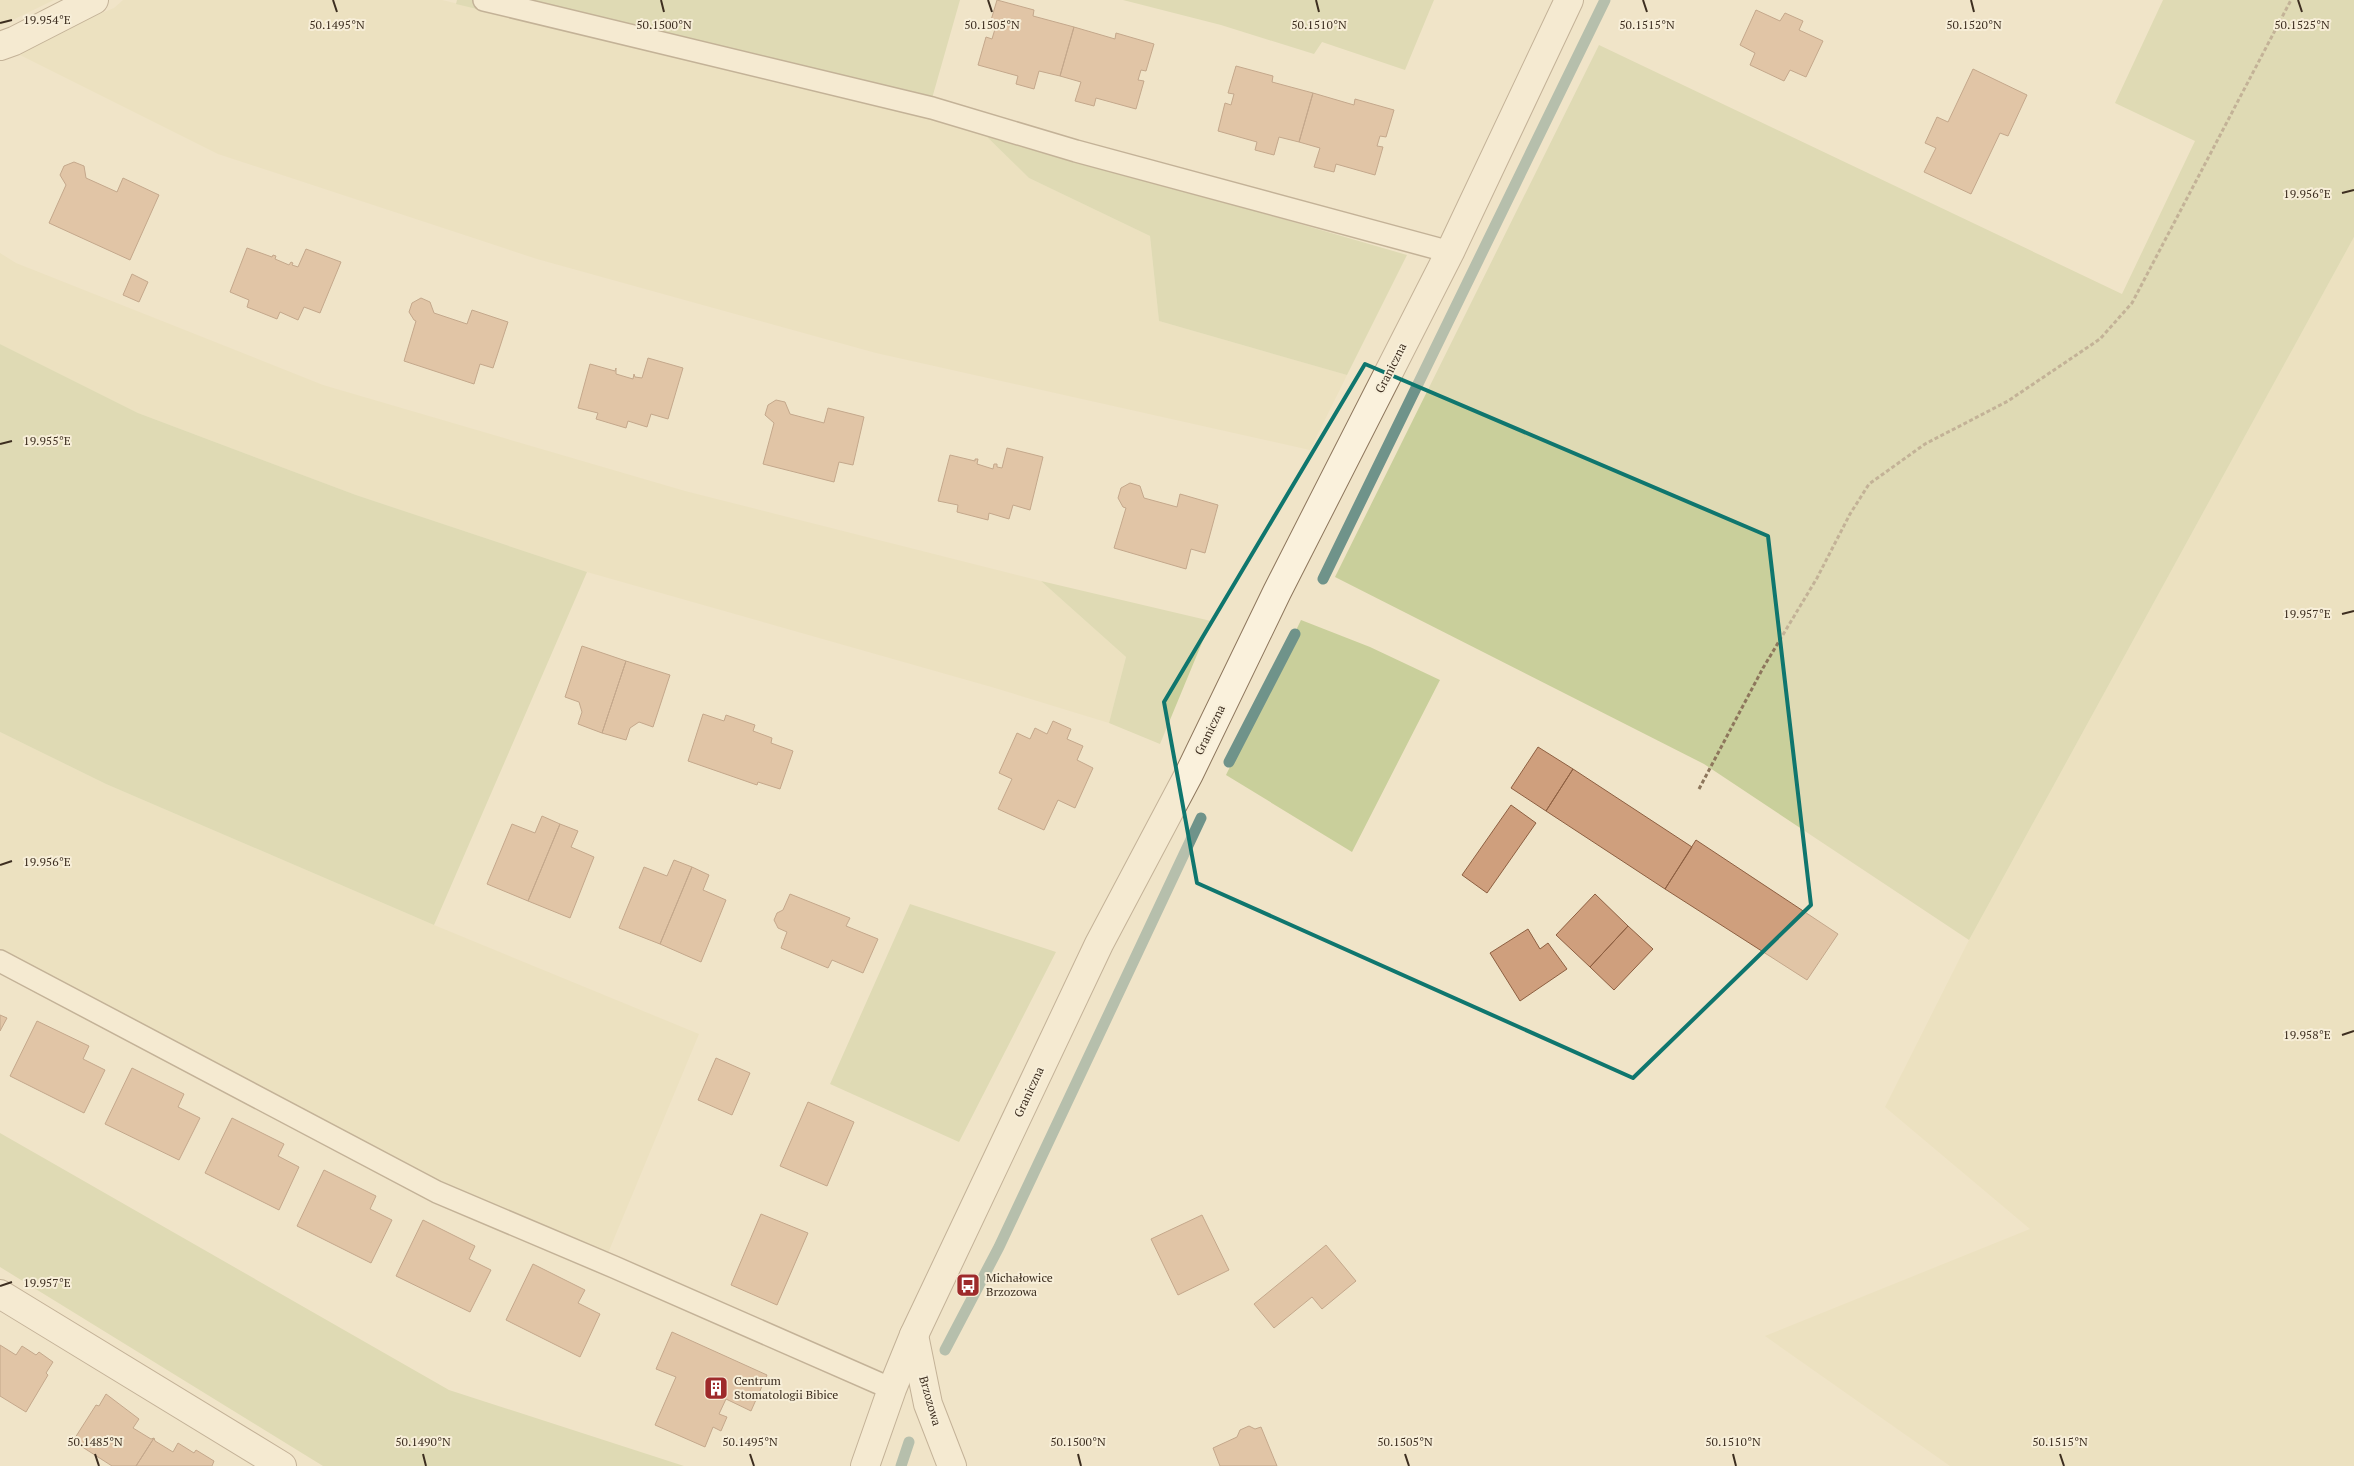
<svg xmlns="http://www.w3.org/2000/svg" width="2354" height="1466" viewBox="0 0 2354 1466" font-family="'PT Serif',serif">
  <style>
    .farmland { fill: #e6deb5 }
    .green { fill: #c9cf9b }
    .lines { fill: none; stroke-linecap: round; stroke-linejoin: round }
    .stream { stroke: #6f938a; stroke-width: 11 }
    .building { fill: #cf9f7d; stroke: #8d5f41 }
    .service-casing { stroke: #8d765c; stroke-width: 24 }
    .minor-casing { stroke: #8d765c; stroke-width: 30 }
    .tertiary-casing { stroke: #8d765c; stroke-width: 30 }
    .path { stroke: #8d765c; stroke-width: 3; stroke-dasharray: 4 2.5; stroke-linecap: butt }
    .service { stroke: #faf1dc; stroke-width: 21 }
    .minor { stroke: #faf1dc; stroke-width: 28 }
    .tertiary { stroke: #faf1dc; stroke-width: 28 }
    .marked { fill: none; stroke: #0f766e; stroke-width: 4; stroke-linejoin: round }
    .ticks { fill: none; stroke: #3d2e20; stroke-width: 2 }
    .labels { text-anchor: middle; stroke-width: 4; stroke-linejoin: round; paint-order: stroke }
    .street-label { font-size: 12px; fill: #3d2e20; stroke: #f7eed8 }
    .poi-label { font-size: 12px; fill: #3d2e20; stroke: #f7eed8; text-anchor: start }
    .ticks-label { font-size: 12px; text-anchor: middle; fill: #3d2e20; stroke: #f7eed8; stroke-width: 4; stroke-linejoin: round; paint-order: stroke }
  </style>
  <rect width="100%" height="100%" fill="#f0e4c8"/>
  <path class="farmland" d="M0,0H54L0,26Z
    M123,0H442L927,116L982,132L1029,178L1150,236L1159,321L1347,375L1310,450L876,353L537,259L218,154L10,50L114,8Z
    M2354,237V1466H1950L1765,1336L2030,1229L1885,1107L1969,940Z
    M0,253L16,263L323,385L685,491L1041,581L1126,657L1109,723L995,688L587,572L356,495L138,413L0,344Z
    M0,732L106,784L434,925L699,1034L601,1270L0,950Z"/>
  <path class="green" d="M457,0H960L927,116L456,4Z
    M1123,0H1434L1405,70L1322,42L1314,54L1221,25Z
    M2163,0H2354V237L1969,940L1704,764L1335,577L1599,45L2122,294L2195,141L2115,103Z
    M982,132L1407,255L1347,375L1159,321L1150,236L1029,178Z
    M0,344L138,413L356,495L587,572L434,925L106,784L0,732Z
    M1041,581L1211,621L1160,744L1109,723L1126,657Z
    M1301,620L1370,647L1440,680L1352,852L1226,775Z
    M910,904L1056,952L959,1142L830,1084Z
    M0,1133L449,1390L684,1466H323L0,1267Z"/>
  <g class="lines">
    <path class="stream" d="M1323,579L1605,0
      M1229,762L1295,634
      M945,1350L999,1247L1201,818
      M901,1466L909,1442"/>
  </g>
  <path class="building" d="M997,0L1034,10L1033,16L1074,27L1060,76L1039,71L1034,89L1016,84L1018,76L978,65L986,37L992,39L995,29L989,27Z
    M1756,10L1780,21L1785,13L1803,21L1799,30L1823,41L1806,77L1790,70L1784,81L1750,65L1755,53L1740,45Z
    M1074,27L1115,39L1116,33L1154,44L1146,71L1141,70L1138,80L1144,81L1136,109L1096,98L1094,106L1075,101L1081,82L1060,76Z
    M1236,66L1273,76L1272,82L1313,93L1299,142L1279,137L1274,155L1255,150L1257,142L1218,131L1225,103L1231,105L1234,94L1228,93Z
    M1973,69L2027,95L2008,136L2000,133L1971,194L1924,172L1936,148L1925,143L1937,117L1948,122Z
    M1313,93L1354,105L1355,99L1394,110L1386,137L1380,136L1377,146L1383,147L1375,175L1336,164L1334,172L1314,167L1320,148L1299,142Z
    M74,162L84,166L86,178L117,192L123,178L159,195L130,260L49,223L66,185L60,175L64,166Z
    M247,248L272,257L273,255L276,256L275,259L289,265L291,262L293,263L292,265L298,267L306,249L341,262L320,313L304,307L298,320L280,312L277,319L247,307L249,300L230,292Z
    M132,274L148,282L139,302L123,295Z
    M421,298L430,302L434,313L467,324L472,310L508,322L493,368L480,364L474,384L404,361L416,321L414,320L409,312L412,303Z
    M648,358L683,368L668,419L651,414L647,427L628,421L626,428L596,419L598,413L578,408L590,364L615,371L616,368V374L633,379L634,374L635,377L642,378Z
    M776,400L785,402L790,414L824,423L828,408L864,417L853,465L839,462L834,482L763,464L774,423L765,415L768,405Z
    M1007,448L1043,457L1030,510L1013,505L1009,519L989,513L988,520L957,512L958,505L938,501L950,455L975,461V459H978L977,464L993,469L994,464H997V467L1002,468Z
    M1130,483L1140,486L1144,498L1177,507L1180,494L1218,505L1205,553L1191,549L1186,569L1114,548L1126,508L1123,507L1118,498L1121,488Z
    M582,646L626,661L602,733L578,724L582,712L579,702L565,697Z
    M626,661L670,675L653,727L639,722L630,728L626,740L602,733Z
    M703,714L724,721L726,715L755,725L753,731L772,738L771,743L793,751L780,789L758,782L757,785L688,761Z
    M1053,721L1071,729L1067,739L1083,746L1077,760L1093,768L1075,808L1058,800L1044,830L998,809L1012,779L999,773L1017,733L1030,739L1035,728L1047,734Z
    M1538,747L1573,769L1546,811L1511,788Z
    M1573,769L1692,847L1665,889L1546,811Z
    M1511,805L1536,823L1487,893L1462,875Z
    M542,816L560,824L528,901L487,884L512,824L535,833Z
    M560,824L578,831L571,847L594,857L570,918L528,901Z
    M1696,840L1838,934L1807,980L1665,889Z
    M674,860L692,867L660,944L619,928L644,867L667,876Z
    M692,867L709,875L703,890L726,900L701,962L660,944Z
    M790,894L850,918L846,926L878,939L863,973L832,960L828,968L781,948L787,932L778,928L774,920L777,913L783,910Z
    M1595,894L1628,926L1590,967L1556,935Z
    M1628,926L1653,949L1614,990L1590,967Z
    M1528,929L1540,949L1548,943L1567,969L1520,1001L1490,953Z
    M0,1015L7,1018L0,1031Z
    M37,1021L89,1046L83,1059L105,1070L84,1113L10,1076Z
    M716,1058L750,1073L732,1115L698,1100Z
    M132,1068L184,1094L178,1107L200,1118L179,1160L105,1124Z
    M808,1102L854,1122L827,1186L780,1166Z
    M232,1118L284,1144L278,1156L299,1167L279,1210L205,1173Z
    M324,1170L376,1196L370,1209L392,1220L371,1263L297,1226Z
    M761,1214L808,1233L777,1305L731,1285Z
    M1202,1215L1229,1270L1178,1295L1151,1239Z
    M423,1220L475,1246L469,1259L491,1270L470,1312L396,1276Z
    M1326,1245L1356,1281L1322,1309L1312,1297L1274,1328L1254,1304Z
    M533,1264L585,1290L578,1303L600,1314L580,1357L506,1320Z
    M672,1332L767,1375L751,1411L726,1399L719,1414L727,1417L721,1431L713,1427L705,1447L655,1425L676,1377L656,1369Z
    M0,1345L16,1355L22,1346L36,1355L39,1352L53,1362L46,1373L48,1375L26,1412L0,1396Z
    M106,1394L139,1419L133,1428L151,1439L154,1438L136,1466H112L73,1441L96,1405L99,1406Z
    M1249,1426L1255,1429L1261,1427L1277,1466H1220L1213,1448L1237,1437L1240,1430Z
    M154,1438L155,1441L173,1452L178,1443L194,1453L196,1450L214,1461L212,1466H136Z"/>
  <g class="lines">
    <g class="service-casing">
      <path id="service" d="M484,0L932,108L1076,151L1450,252
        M0,961L437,1192L614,1267L892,1389"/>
    </g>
    <g class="minor-casing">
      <path id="minor" d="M0,46L14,41L94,0
        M0,1294L282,1466
        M914,1335L928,1404L952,1466"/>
    </g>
    <g class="tertiary-casing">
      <path id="tertiary" d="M865,1466L892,1389L914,1335L1099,944L1189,774L1277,592L1450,252L1569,0"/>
    </g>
    <path class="path" d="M1699,789L1763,668L1817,578L1850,514L1869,484L1925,444L2008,401L2100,339L2132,303L2291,0"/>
    <use href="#service" class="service"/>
    <use href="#minor" class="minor"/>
    <use href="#tertiary" class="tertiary"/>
  </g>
  <path d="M0 0H2354V1466H0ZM1365,364L1768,536L1811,905L1633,1078L1197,883L1164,702Z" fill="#f0e4c8" fill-opacity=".55" fill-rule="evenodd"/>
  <path class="marked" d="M1365,364L1768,536L1811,905L1633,1078L1197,883L1164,702Z"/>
  <path class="ticks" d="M333,0L337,12M661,0L664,12M988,0L992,12M1316,0L1319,12M1643,0L1647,12M1971,0L1974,12M2298,0L2302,12M0,23L12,20M2342,193L2354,190M0,444L12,441M2342,614L2354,611M0,865L12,861M2342,1035L2354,1031M0,1286L12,1282M95,1454L99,1466M423,1454L426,1466M750,1454L754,1466M1078,1454L1081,1466M1405,1454L1409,1466M1733,1454L1736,1466M2060,1454L2064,1466"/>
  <defs>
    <g id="bus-square" transform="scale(1.25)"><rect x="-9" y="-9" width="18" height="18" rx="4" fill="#9e2a2b" stroke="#f7eed8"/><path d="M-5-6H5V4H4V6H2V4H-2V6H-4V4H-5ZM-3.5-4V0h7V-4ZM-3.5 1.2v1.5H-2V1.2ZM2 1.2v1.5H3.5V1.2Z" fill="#fff"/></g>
    <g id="building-square" transform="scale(1.25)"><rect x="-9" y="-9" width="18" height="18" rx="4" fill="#9e2a2b" stroke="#f7eed8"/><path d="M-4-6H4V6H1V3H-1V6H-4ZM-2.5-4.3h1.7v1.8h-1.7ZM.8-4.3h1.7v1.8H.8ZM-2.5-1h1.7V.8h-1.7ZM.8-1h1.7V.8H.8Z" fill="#fff"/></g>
  </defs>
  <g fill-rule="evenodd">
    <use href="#bus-square" x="968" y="1285"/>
    <use href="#building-square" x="716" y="1388"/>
  </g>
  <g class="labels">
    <g class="street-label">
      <text transform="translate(1391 368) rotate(-63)" y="4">Graniczna</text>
      <text transform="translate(1210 730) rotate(-64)" y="4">Graniczna</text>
      <text transform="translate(1029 1092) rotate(-65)" y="4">Graniczna</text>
      <text transform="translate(930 1401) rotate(74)" y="4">Brzozowa</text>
    </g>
    <g class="poi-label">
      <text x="986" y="1282">Michałowice<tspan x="986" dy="14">Brzozowa</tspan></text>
      <text x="734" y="1385">Centrum<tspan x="734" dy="14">Stomatologii Bibice</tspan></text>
    </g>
  </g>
  <g class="ticks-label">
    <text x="47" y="24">19.954°E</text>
    <text x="337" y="29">50.1495°N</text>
    <text x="664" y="29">50.1500°N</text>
    <text x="992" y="29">50.1505°N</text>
    <text x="1319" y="29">50.1510°N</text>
    <text x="1647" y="29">50.1515°N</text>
    <text x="1974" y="29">50.1520°N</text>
    <text x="2302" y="29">50.1525°N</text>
    <text x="2307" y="198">19.956°E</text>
    <text x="47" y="445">19.955°E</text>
    <text x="2307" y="618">19.957°E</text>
    <text x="47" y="866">19.956°E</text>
    <text x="2307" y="1039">19.958°E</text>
    <text x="47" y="1287">19.957°E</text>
    <text x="95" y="1446">50.1485°N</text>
    <text x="423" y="1446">50.1490°N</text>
    <text x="750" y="1446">50.1495°N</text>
    <text x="1078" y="1446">50.1500°N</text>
    <text x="1405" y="1446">50.1505°N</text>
    <text x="1733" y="1446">50.1510°N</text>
    <text x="2060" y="1446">50.1515°N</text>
  </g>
</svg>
